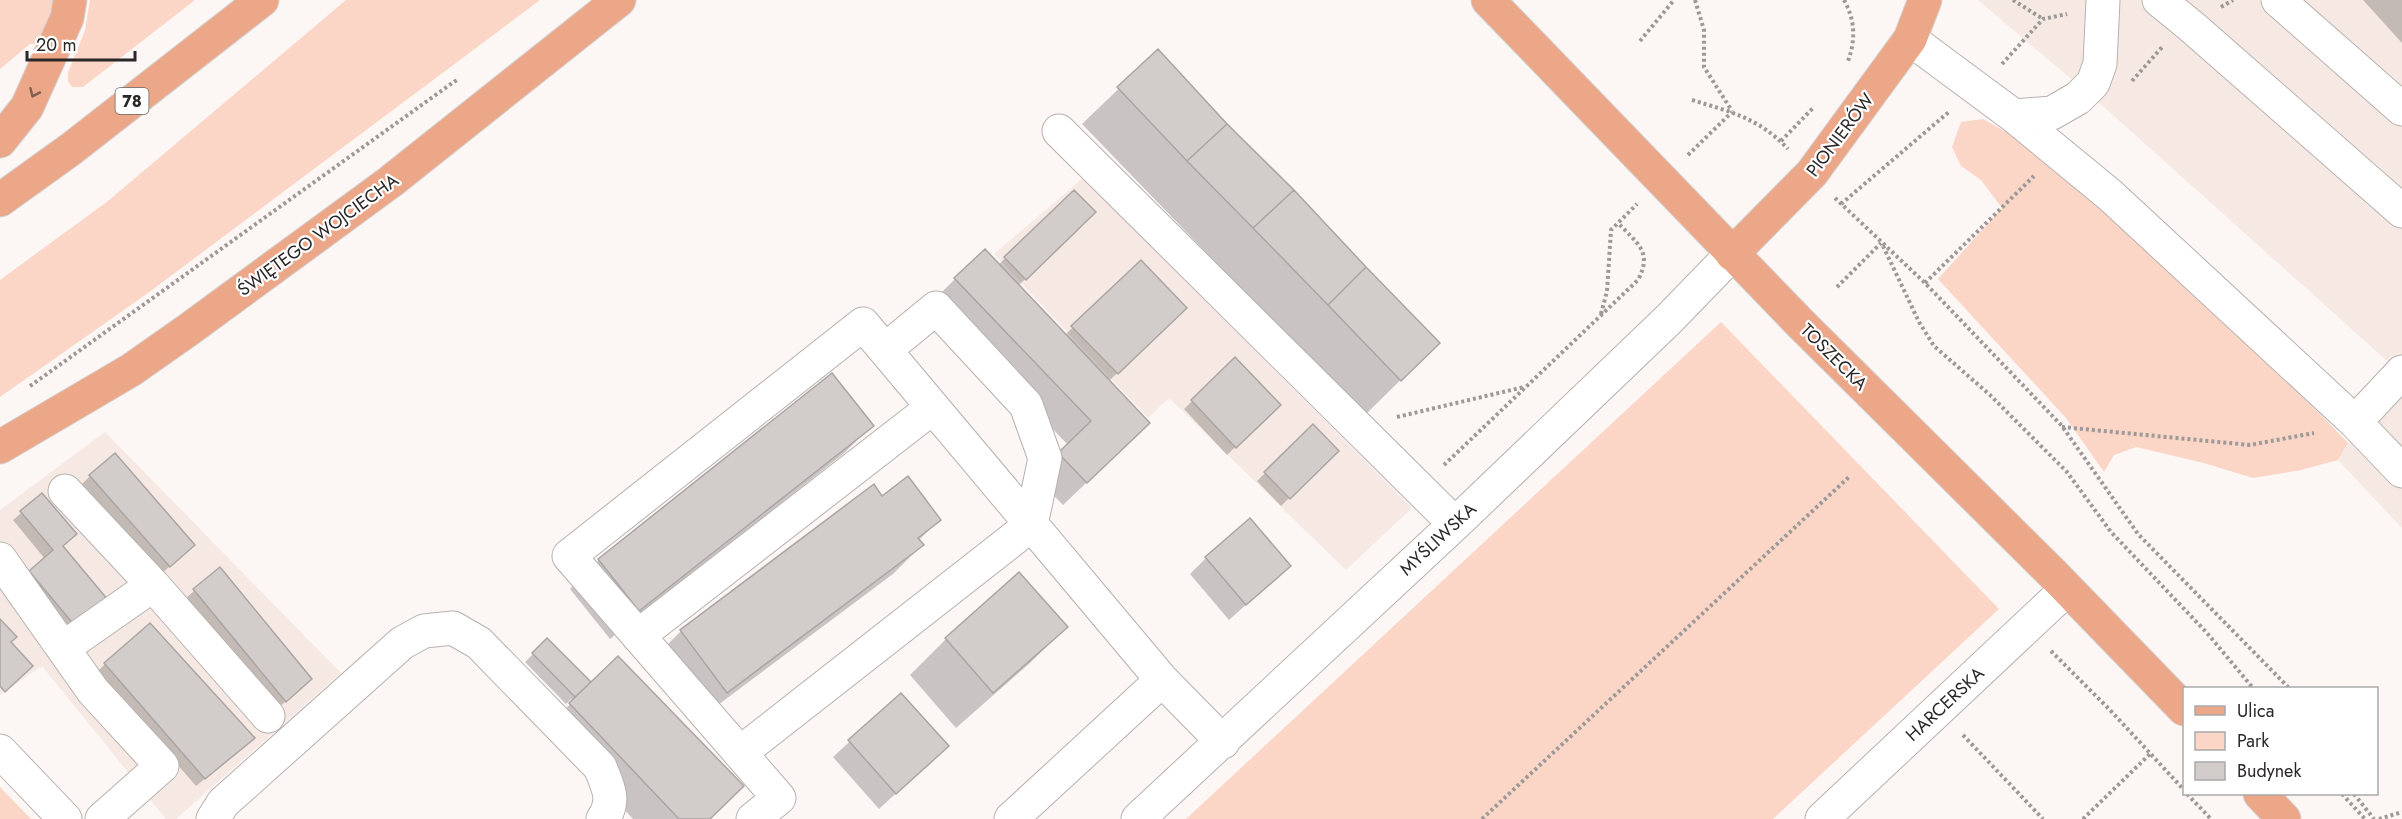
<svg xmlns="http://www.w3.org/2000/svg" width="2402" height="819" viewBox="0 0 2402 819" font-family="Jost,sans-serif">
  <style>
    .built { fill: #f6e9e3 }
    .green { fill: #fbd6c6 }
    .shadow { fill: #0003 }
    .building { fill: #d2ccca; stroke: #aaa5a3; stroke-width: 1.5 }
    .lines { fill: none; stroke-linecap: round; stroke-linejoin: round }
    .minor-casing { stroke: #b6b1af; stroke-width: 35 }
    .major-casing { stroke: #d4d4d4; stroke-width: 35 }
    .path { stroke: #9d9998; stroke-width: 4; stroke-dasharray: 3 3; stroke-linecap: butt }
    .minor { stroke: #fff; stroke-width: 33 }
    .major { stroke: #eba788; stroke-width: 33 }
    .oneway { stroke: #816153 }
    .labels { text-anchor: middle; stroke-width: 4.5; stroke-linejoin: round; paint-order: stroke }
    .shield { fill: #fff; stroke: #6a6868; stroke-width: 1.5 }
    .shield-label { font-size: 16px; font-weight: bold; fill: #2a2727 }
    .street-label { font-size: 18px; fill: #2a2727; stroke: #fff }
  </style>
  <rect width="100%" height="100%" fill="#fcf6f4"/>
  <path class="built" d="M1978,0H2402V528L2338,460L2395,368L2104,107Z
    M1083,178L1412,508L1346,570L1169,398L1148,418L994,254Z
    M105,432L341,673L176,819H166L42,666L0,695V510Z"/>
  <path class="green" d="M0,0H70L40,44H30L0,69Z
    M90,0H195L83,87H72L68,81V73L85,30Z
    M346,0H540L148,293L0,397V280L108,201Z
    M1983,119L2036,149L2084,190L2323,417L2348,443L2338,460L2301,470L2253,478L2204,463L2136,447L2114,455L2104,472L2066,418L1938,279L2002,208L1981,180L1961,166L1952,147L1961,122Z
    M1721,322L1999,609L1773,819H1186Z
    M0,787L31,819H0Z"/>
  <path class="shadow" d="M2363,0H2402V43Z
    M1158,51L1438,343L1364,416L1082,124Z
    M1074,192L1094,212L1018,286L1065,335L1141,262L1185,308L1109,381L1125,446L1063,505L1036,477L1068,445L932,302L955,279L998,265Z
    M1235,359L1279,405L1227,455L1184,409Z
    M832,375L872,426L843,454L610,639L570,589L599,560Z
    M1313,426L1337,451L1281,506L1257,481Z
    M90,476L185,553L161,574L82,484Z
    M42,495L61,546L106,600L67,634L22,580L45,559L13,520Z
    M882,498L939,520L918,541L922,545L893,574L698,720L652,660L681,631Z
    M1206,558L1289,566L1229,620L1190,574Z
    M219,569L302,687L277,709L186,598Z
    M1019,574L1066,627L1030,663L956,728L910,675L946,639Z
    M547,640L709,819H633L547,728L573,701L571,699L566,704L525,662Z
    M105,664L245,746L196,786L97,672Z
    M900,695L930,762L879,809L833,757Z"/>
  <path class="building" d="M1158,49L1227,124L1187,161L1117,87Z
    M1227,124L1294,190L1253,228L1187,161Z
    M1074,190L1096,212L1026,280L1004,257Z
    M1294,190L1366,267L1328,305L1253,228Z
    M985,249L1150,423L1087,483L1058,453L1091,421L954,278Z
    M1141,260L1187,308L1118,374L1071,326Z
    M1366,267L1440,343L1401,381L1328,305Z
    M1235,357L1281,405L1236,448L1191,400Z
    M832,373L874,426L639,611L598,559Z
    M1313,424L1339,451L1290,499L1264,472Z
    M115,453L195,545L170,567L89,475Z
    M908,476L941,520L918,538L924,545L727,693L680,630L874,484L882,496Z
    M42,493L77,534L63,546L108,600L76,627L29,571L53,550L20,511Z
    M1250,518L1291,566L1246,605L1205,557Z
    M220,567L312,679L286,702L193,589Z
    M1019,572L1068,627L993,693L945,638Z
    M0,619L17,637L11,642L33,666L5,692L0,686Z
    M150,623L255,738L205,779L104,663Z
    M547,638L591,682L575,697L532,653Z
    M618,656L744,786L710,819H679L569,703Z
    M901,693L949,746L896,794L848,740Z"/>
  <g class="lines">
    <g class="minor-casing">
      <path id="minor" d="M2159,0L2191,26L2402,211
        M2278,0L2402,109
        M1910,39L2014,116L2110,195L2355,422L2402,471
        M2014,116L2052,113L2078,98L2093,83L2100,64L2103,0
        M1059,131L1455,524
        M2355,422L2402,372
        M65,491L153,585
        M0,559L93,691L162,766L102,819
        M638,636L932,408
        M63,648L153,585L268,716
        M0,751L65,819
        M740,753L1031,525L1045,458L1026,405L936,308L885,350
        M213,819L223,803L402,643L424,631L453,628L479,643L600,767C608,787 616,800 603,819
        M753,819L779,798L569,556L863,324L1162,680
        M1011,819L1162,680L1223,742
        M1138,819L1455,524L1669,319L1732,254
        M1822,819L2067,589"/>
    </g>
    <g class="major-casing">
      <path id="major" d="M1488,0L1800,323L2053,574L2184,709
        M0,141L27,107L67,18L70,0
        M0,200L71,149L262,0
        M1732,254L1812,173L1910,39L1925,0
        M0,447L131,370L188,330L390,182L619,0
        M2260,794L2284,819"/>
    </g>
    <path class="path" d="M1695,0L1704,30V67L1732,111
      M1844,0C1855,20 1856,39 1848,61
      M2013,0L2043,19
      M2221,7L2233,0
      M1640,41L1674,0
      M2002,64L2043,19L2067,14
      M2132,81L2163,46
      M1692,100C1731,112 1759,118 1788,149
      M1781,141L1814,107
      M1688,155L1732,112
      M1835,198L1925,283L2062,426L2138,534L2289,688
      M1841,204L1950,111
      M1883,246L1919,322L1934,346L1990,395L2067,472L2111,532L2207,633L2253,688
      M1925,283L2034,176
      M1837,287L1881,243
      M1601,314L1607,291L1611,230L1637,204
      M30,386L458,79
      M1397,417L1524,387
      M2062,427L2250,445L2314,433
      M1444,465L1638,280C1653,252 1637,243 1618,223
      M2051,651L2111,711L2184,790
      M1963,735L2043,819
      M2187,794L2211,819
      M2342,794L2365,819
      M2354,794L2374,819
      M1482,819L1849,477
      M2083,819L2150,754
      M2379,819L2402,812"/>
    <use href="#minor" class="minor"/>
    <use href="#major" class="major"/>
  </g>
  <defs><path id="oneway-chevron" d="M-2-3.5L2.5 0L-2 3.5" fill="none" stroke-width="1.6" stroke-linecap="round" stroke-linejoin="round" transform="scale(1.5)"/></defs>
  <use class="oneway" href="#oneway-chevron" transform="translate(34 93) rotate(114)"/>
  <g class="labels">
    <rect class="shield" x="115.5" y="88" width="33" height="26" rx="4.5"/>
    <g class="shield-label">
      <text x="132" y="107">78</text>
    </g>
    <g class="street-label">
      <text transform="translate(1840 135) rotate(-53)" y="6">PIONIERÓW</text>
      <text transform="translate(318 235) rotate(-36)" y="6">ŚWIĘTEGO WOJCIECHA</text>
      <text transform="translate(1834 357) rotate(45)" y="6">TOSZECKA</text>
      <text transform="translate(1438 539) rotate(-43)" y="6">MYŚLIWSKA</text>
      <text transform="translate(1945 704) rotate(-43)" y="6">HARCERSKA</text>
    </g>
  </g>
  <rect x="2183" y="687" width="195" height="108" fill="#ffffff" stroke="#aaa9a9" stroke-width="1.5"/>
  <rect x="2195" y="706" width="30" height="9" fill="#eba788" stroke="#aaa9a9" stroke-width="1.5"/>
  <text x="2237" y="717" font-size="18" fill="#2a2727">Ulica</text>
  <rect x="2195" y="732" width="30" height="18" fill="#fbd6c6" stroke="#aaa9a9" stroke-width="1.5"/>
  <text x="2237" y="747" font-size="18" fill="#2a2727">Park</text>
  <rect x="2195" y="762" width="30" height="18" fill="#d2ccca" stroke="#aaa9a9" stroke-width="1.5"/>
  <text x="2237" y="777" font-size="18" fill="#2a2727">Budynek</text>
  <path d="M27 51v9h108v-9" fill="none" stroke="#2a2727" stroke-width="3"/>
  <text x="36" y="51" font-size="18" fill="#2a2727" stroke="#ffffff" stroke-width="4.5" paint-order="stroke">20 m</text>
</svg>
